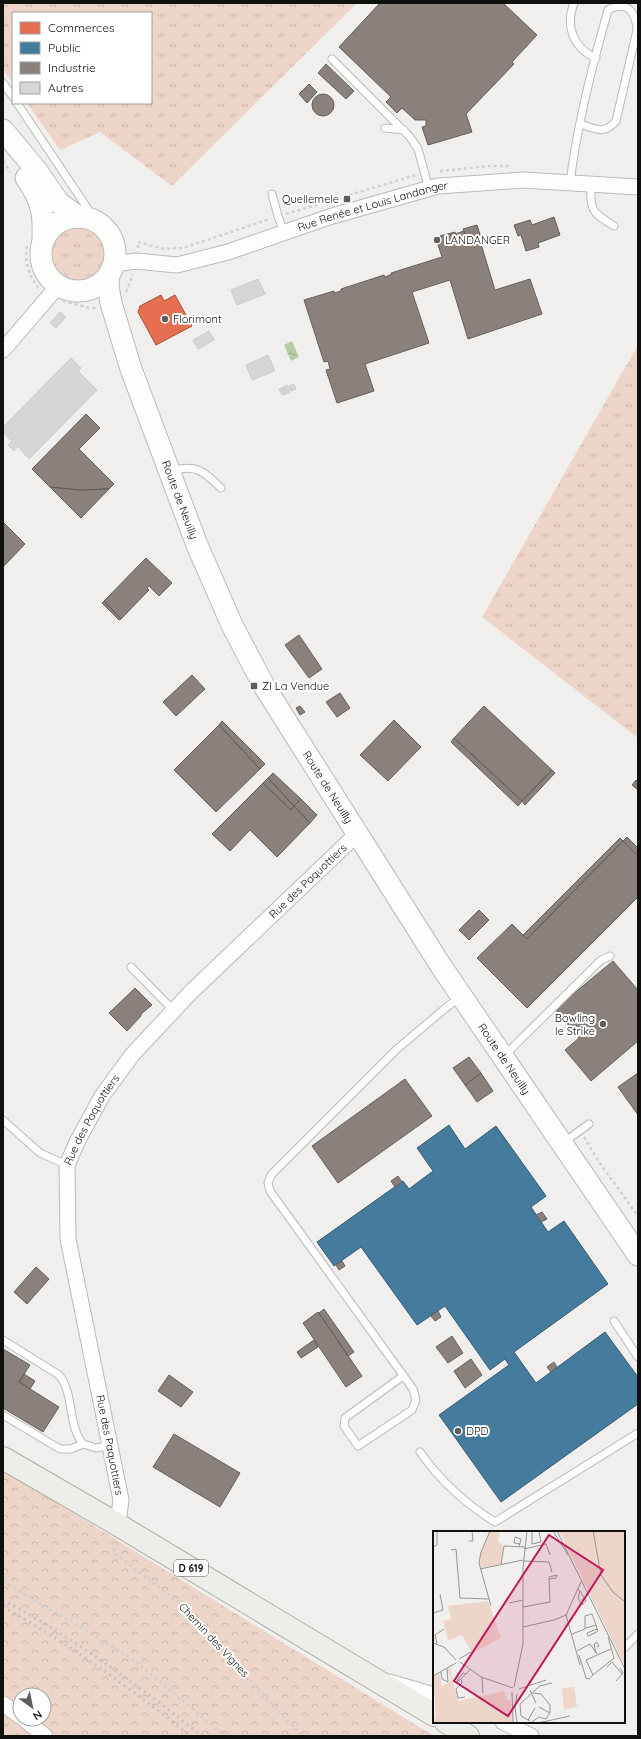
<svg xmlns="http://www.w3.org/2000/svg" width="641" height="1739" viewBox="0 0 641 1739" font-family="Quicksand,sans-serif">
  <style>
    .grass { fill: url(#grass-tufts) }
    .forest { fill: url(#forest-crowns) }
    .water { fill: url(#water-ripples) }
    .shops { fill: #e76f51; stroke: #a6523d }
    .public { fill: #457b9d; stroke: #355b72 }
    .industry { fill: #8a817c; stroke: #655f5b }
    .building { fill: #d7d6d4; stroke: #ccccca }
    .lines { fill: none; stroke-linecap: round; stroke-linejoin: round }
    .service-casing { stroke: #babab8; stroke-width: 9 }
    .minor-casing { stroke: #babab8; stroke-width: 17 }
    .secondary-casing { stroke: #babab8; stroke-width: 23 }
    .primary-casing { stroke: #b0b0a6; stroke-width: 24 }
    .path { stroke: #d0d0cf; stroke-width: 2.5; stroke-dasharray: 3 3; stroke-linecap: butt }
    .service { stroke: #fdfdfc; stroke-width: 7 }
    .minor { stroke: #fdfdfc; stroke-width: 15 }
    .secondary { stroke: #fdfdfc; stroke-width: 21 }
    .primary { stroke: #edede9; stroke-width: 22 }
    .rail { stroke: #c3c3c2; stroke-width: 3; stroke-dasharray: 2 4; stroke-linecap: butt }
    .poi-dot { fill: #5e5e5d; stroke: #fff; stroke-width: 1.5 }
    .labels { text-anchor: middle; stroke-width: 4; stroke-linejoin: round; paint-order: stroke }
    .shield { fill: #fff; stroke: #585857; stroke-width: 1 }
    .shield-label { font-size: 10px; font-weight: bold; fill: #10100f }
    .poi-label { font-size: 11px; fill: #10100f; stroke: #fff; text-anchor: start }
    .street-label { font-size: 11px; fill: #10100f; stroke: #fff }
    .inset-road { fill: none; stroke: #969694; stroke-width: 1 }
    .view { fill: #c2185b; fill-opacity: 0.15; stroke: #c2185b; stroke-width: 2 }
    .inset-edge { fill: none; stroke: #10100f; stroke-width: 2 }
  </style>
  <defs>
    <pattern id="grass-tufts" width="24" height="20" patternUnits="userSpaceOnUse"><rect width="24" height="20" fill="#eed5ca"/><path d="M3 7l-1-3M5 7V3M7 7l1-3M15 17l-1-3M17 17v-4M19 17l1-3" fill="none" stroke="#cbb6ac"/></pattern>
    <pattern id="forest-crowns" width="20" height="18" patternUnits="userSpaceOnUse"><rect width="20" height="18" fill="#eed5ca"/><path d="M2 6a3 3 0 1 1 6 0M12 15a3 3 0 1 1 6 0" fill="none" stroke="#cbb6ac"/></pattern>
    <pattern id="water-ripples" width="26" height="14" patternUnits="userSpaceOnUse"><rect width="26" height="14" fill="#b5cda4"/><path d="M2 4q2-2 4 0t4 0M15 11q2-2 4 0t4 0" fill="none" stroke="#9baf8c"/></pattern>
  </defs>
  <rect width="100%" height="100%" fill="#f0efed"/>
  <path class="grass" d="M3,3H357L172,186L100,132L60,150L27,103H151V13H13V83L3,69Z
    M50 254a29 29 0 1 1 58 0a29 29 0 1 1-58 0Z
    M638,345V738L482,617Z
    M3,1687L20,1701V1719H43L63,1736H3Z"/>
  <path class="forest" d="M3,1470L28,1485L434,1736H63L43,1719L44,1695H20V1701L3,1687Z"/>
  <path class="water" d="M292,341L299,357L291,361L284,345Z"/>
  <path class="shops" d="M161,295L164,301L175,295L192,326L156,345L138,312L140,306Z"/>
  <path class="public" d="M449,1125L465,1149L496,1126L546,1196L531,1207L548,1232L564,1221L608,1284L514,1352L536,1383L605,1332L638,1377V1404L501,1502L439,1415L509,1365L505,1359L490,1370L445,1306L417,1325L361,1247L334,1266L317,1242L403,1181L409,1189L433,1171L417,1148Z"/>
  <path class="industry" d="M380,3H503L537,35L512,62L514,64L466,114L472,132L428,145L422,127L426,126V120H415L402,108L397,113L386,102L391,97L339,47Z
    M326,64L354,91L346,99L318,73Z
    M309,84L317,92L307,103L299,94Z
    M312 105a11 11 0 1 1 22 0a11 11 0 1 1-22 0Z
    M554,217L560,235L538,243L539,247L526,251L521,235L518,236L514,225L530,220L532,225Z
    M477,225L483,244H481L495,290L530,279L542,314L468,339L450,280L412,292L429,343L365,364L374,391L337,403L326,370L330,369L328,361L324,362L304,300L334,291V293L341,291V289L384,275L385,277L392,274L391,273L442,257L437,242L440,236L455,232L456,237L465,235L463,229Z
    M464,231L465,235L456,237L455,234Z
    M86,414L100,428L79,449L114,484L109,489L79,490L50,487L32,469Z
    M50,487L79,490L109,489L81,518Z
    M3,522L25,544L3,567Z
    M146,558L172,583L159,596L149,586L147,588L149,590L121,619L104,601Z
    M104,601L121,619L119,620L102,603Z
    M299,635L322,669L309,678L285,645Z
    M192,675L205,689L176,716L163,702Z
    M340,693L350,708L337,717L326,702Z
    M300,706L305,712L300,715L296,708Z
    M484,706L552,770L522,801L454,738Z
    M394,720L421,747L388,781L360,755Z
    M222,721L265,764L260,769L219,725Z
    M219,725L260,769L216,812L174,770Z
    M454,738L522,801L518,806L451,742Z
    M552,770L555,773L525,805L522,801Z
    M273,773L301,799L294,806L268,778Z
    M268,778L294,806L291,810L263,783Z
    M636,780L638,782V790L632,785Z
    M263,783L291,810L294,806L310,823L277,857L250,830L230,851L212,834Z
    M301,799L317,815L310,823L294,806Z
    M627,837L638,848V856L623,841Z
    M620,838L623,841L527,939L523,935Z
    M623,841L638,856V897L527,1008L477,958L512,924L527,939Z
    M479,910L489,920L469,940L459,930Z
    M613,961L638,990V1041L591,1081L565,1050L579,1038L555,1009Z
    M135,988L152,1005L141,1014V1016L127,1031L109,1013Z
    M469,1057L481,1073L465,1085L453,1068Z
    M481,1073L493,1091L477,1102L465,1085Z
    M638,1073V1115L618,1087Z
    M405,1079L432,1116L338,1183L312,1146Z
    M398,1176L402,1182L395,1187L391,1181Z
    M542,1212L547,1219L541,1222L536,1215Z
    M342,1261L345,1266L339,1270L336,1265Z
    M36,1267L49,1279L27,1304L14,1292Z
    M324,1309L354,1352L348,1356L319,1313Z
    M438,1311L441,1317L435,1321L431,1316Z
    M318,1312L362,1376L346,1387L303,1323Z
    M452,1336L463,1353L448,1363L436,1347Z
    M314,1340L318,1347L301,1358L297,1352Z
    M3,1349L30,1365L19,1382L59,1407L43,1432L3,1408Z
    M471,1359L482,1375L465,1388L454,1371Z
    M554,1362L557,1367L551,1372L547,1367Z
    M24,1374L35,1381L30,1389L19,1382Z
    M169,1375L193,1392L181,1407L158,1391Z
    M174,1434L240,1473L220,1507L153,1467Z"/>
  <path class="building" d="M258,279L265,294L237,305L231,290Z
    M60,312L66,317L56,328L50,323Z
    M209,331L214,340L198,349L193,340Z
    M268,355L275,371L252,380L246,365Z
    M71,358L81,368L78,371L97,390L29,459L18,447L14,451L8,445L12,441L3,433V427Z
    M294,384L296,389L291,391L289,386Z
    M287,385L290,392L285,394L282,388Z
    M282,388L285,394L282,395L279,389Z"/>
  <g class="lines">
    <g class="service-casing">
      <path id="service" d="M574,3C565,26 573,48 596,58
        M332,59L410,137L418,149L429,189
        M3,83L13,97
        M17,103L96,221
        M385,128L404,130
        M570,183C577,125 592,66 608,10C627,0 636,12 637,30L616,121C604,135 596,129 580,124
        M591,184C590,210 591,212 614,226
        M272,194L278,216L284,233
        M170,471C196,464 202,470 221,488
        M131,967L174,1011
        M504,1056L601,960L610,956
        M3,1120L40,1153L67,1165
        M564,1142L589,1124
        M614,1321L638,1357
        M3,1340L59,1375C75,1395 67,1424 83,1444L96,1448L111,1445
        M403,1376L345,1418L344,1426L358,1446L412,1410L416,1400L413,1389L270,1191L268,1183L271,1175L397,1049L448,1006L460,998
        M3,1415L60,1449H71L83,1444
        M420,1452C439,1479 466,1504 495,1522L638,1433
        M624,1648L638,1634"/>
    </g>
    <g class="minor-casing">
      <g id="minor">
        <path id="s1" d="M114,264L136,261L177,265L228,252L329,217L438,186L523,180L638,187"/>
        <path d="M3,350L58,286"/>
        <path id="s2" d="M115,1523L119,1515L121,1500L68,1239L67,1165L78,1140L102,1096L132,1055L190,993L357,834"/>
        <path d="M389,1682L434,1695"/>
        <path d="M3,1704L20,1716"/>
        <path d="M24,1719L45,1736"/>
        <path d="M503,1722L531,1736"/>
      </g>
    </g>
    <g class="secondary-casing">
      <g id="secondary">
        <path d="M3,130L37,171L59,203L79,217"/>
        <path d="M26,178C42,200 44,214 43,240"/>
        <circle cx="78" cy="254" r="37"/>
        <path id="s3" d="M109,274L108,286L111,303L131,369L197,545L232,625L264,686L441,966L638,1255"/>
      </g>
    </g>
    <g class="primary-casing">
      <path id="primary" d="M3,1458L115,1523L434,1715
        M446,1722L468,1736"/>
    </g>
    <path class="path" d="M3,161L10,172
      M440,171L489,166H509
      M286,214L416,175
      M27,246C24,262 29,275 38,288
      M138,248V242L164,249L183,248L270,219
      M126,292L133,274
      M63,301C72,303 90,309 97,308
      M584,1137L599,1162L638,1216
      M112,1542L115,1554L182,1604L282,1715L303,1736
      M3,1581L131,1658L225,1736"/>
    <use href="#service" class="service"/>
    <use href="#minor" class="minor"/>
    <use href="#secondary" class="secondary"/>
    <use href="#primary" class="primary"/>
    <path class="rail" d="M3,1600C74,1638 139,1686 202,1736
      M3,1607C70,1644 131,1689 191,1736"/>
  </g>
  <g class="poi-dot">
    <rect x="343" y="195" width="8" height="8" rx="2"/>
    <circle cx="437" cy="240" r="4"/>
    <circle cx="165" cy="319" r="4"/>
    <rect x="250" y="682" width="8" height="8" rx="2"/>
    <circle cx="603" cy="1024" r="4"/>
    <circle cx="458" cy="1431" r="4"/>
  </g>
  <g class="labels">
    <rect class="shield" x="174" y="1560" width="34" height="16" rx="3"/>
    <g class="shield-label">
      <text x="191" y="1572">D 619</text>
    </g>
    <g class="poi-label">
      <text x="339" y="203" text-anchor="end">Quellemele</text>
      <text x="445" y="244">LANDANGER</text>
      <text x="173" y="323">Florimont</text>
      <text x="262" y="690">ZI La Vendue</text>
      <text x="595" y="1022" text-anchor="end">Bowling<tspan x="595" dy="13">le Strike</tspan></text>
      <text x="466" y="1435">DPD</text>
    </g>
    <g class="street-label">
      <text dy="4" stroke="none"><textPath href="#s1" startOffset="268">Rue Renée et Louis Landanger</textPath></text>
      <text dy="4" stroke="none"><textPath href="#s3" startOffset="238">Route de Neuilly</textPath></text>
      <text dy="4" stroke="none"><textPath href="#s3" startOffset="562">Route de Neuilly</textPath></text>
      <text dy="4" stroke="none"><textPath href="#s2" startOffset="740">Rue des Paquottiers</textPath></text>
      <text dy="4" stroke="none"><textPath href="#s3" startOffset="886">Route de Neuilly</textPath></text>
      <text dy="4" stroke="none"><textPath href="#s2" startOffset="416">Rue des Paquottiers</textPath></text>
      <text transform="translate(110 1445) rotate(79)" y="4">Rue des Paquottiers</text>
      <text transform="translate(214 1640) rotate(47)" y="4">Chemin des Vignes</text>
    </g>
  </g>
  <g transform="translate(433 1531)">
    <rect width="192" height="192" fill="#f0efed"/>
    <path d="M57,0H67L65,10L70,15L68,33L49,37L47,35L48,21ZM159,0H192V72L179,63L167,45ZM55,70L68,107L39,122L29,104L15,110L10,90L18,88L15,75ZM17,137L25,170L71,160L74,169H78L79,192H0L3,185L0,146L6,142L9,155L18,150L15,138Z" fill="#eed5ca"/>
    <path d="M126,0H159L167,45L179,63L192,72V135Z" fill="#eed5ca"/>
    <path d="M141,156L144,176L131,178L129,157Z" fill="#eed5ca"/>
    <path class="inset-road" d="M57,0L48,21L46,32L58,75M99,0V13L108,11L106,0M120,0L135,24M124,0L192,138M160,0L168,44L180,61L192,71M36,10H40L39,0M0,16L4,14V0M86,16L88,8L82,6L81,12L87,13M91,18L113,13L117,24M18,19L23,18L27,67L56,68M90,30L116,31L119,41M68,33L71,15L92,16M47,38L90,29M144,58L147,60L145,67L149,74L153,70L147,60M76,72L90,69M90,76L117,71L116,46L124,44L123,47L116,48M0,82L10,79L7,63M133,84L147,134M163,94L164,98L165,99L164,101L155,105L154,102L164,98M90,96L121,89L133,84L148,51M152,98V85L159,83L163,94L153,97M139,103L152,98M175,106L181,127L160,144L153,129L178,118M0,112L11,116L23,129M4,113L2,104L11,98M144,120L157,113L164,123M163,122L161,113L164,111L166,115L164,116M146,124L153,147L156,148L160,144M26,128L38,121M27,131L48,146L80,157M174,136L179,131L189,143M8,141L9,148L15,151L14,137M33,143L30,142L23,151H24L32,144L37,139M0,145L23,132M49,146L50,162M28,148L29,152L23,158L25,167L32,166M183,150L190,142L187,137M81,156L90,113V37L94,0M86,158L113,149M97,159L103,172M79,161L80,192M100,161L107,155L119,152M106,176L117,182M95,189L88,185L87,173L99,162L108,163L117,174V181L113,188L106,186L99,191M97,190L95,189L102,177M84,192L82,176L84,163M105,192L137,185"/>
    <path class="view" d="M116,4L170,39L75,185L21,150Z"/>
    <rect width="192" height="192" class="inset-edge"/>
  </g>
  <rect width="641" height="1739" fill="none" stroke="#10100f" stroke-width="8"/>
  <rect x="12" y="12" width="140" height="92" fill="#ffffff" stroke="#9f9f9f"/>
  <rect x="20" y="22" width="20" height="12" fill="#e76f51" stroke="#9f9f9f"/>
  <text x="48" y="32" font-size="12" fill="#10100f">Commerces</text>
  <rect x="20" y="42" width="20" height="12" fill="#457b9d" stroke="#9f9f9f"/>
  <text x="48" y="52" font-size="12" fill="#10100f">Public</text>
  <rect x="20" y="62" width="20" height="12" fill="#8a817c" stroke="#9f9f9f"/>
  <text x="48" y="72" font-size="12" fill="#10100f">Industrie</text>
  <rect x="20" y="82" width="20" height="12" fill="#d7d6d4" stroke="#9f9f9f"/>
  <text x="48" y="92" font-size="12" fill="#10100f">Autres</text>
  <g transform="translate(32 1707) rotate(147)"><circle r="19" fill="#ffffff" stroke="#9f9f9f"/>
  <path d="M0-3L7 15L0 10L-7 15Z" fill="#5e5e5d"/>
  <text y="-6" font-size="11" font-weight="bold" text-anchor="middle" fill="#10100f">N</text>
  </g>
</svg>
